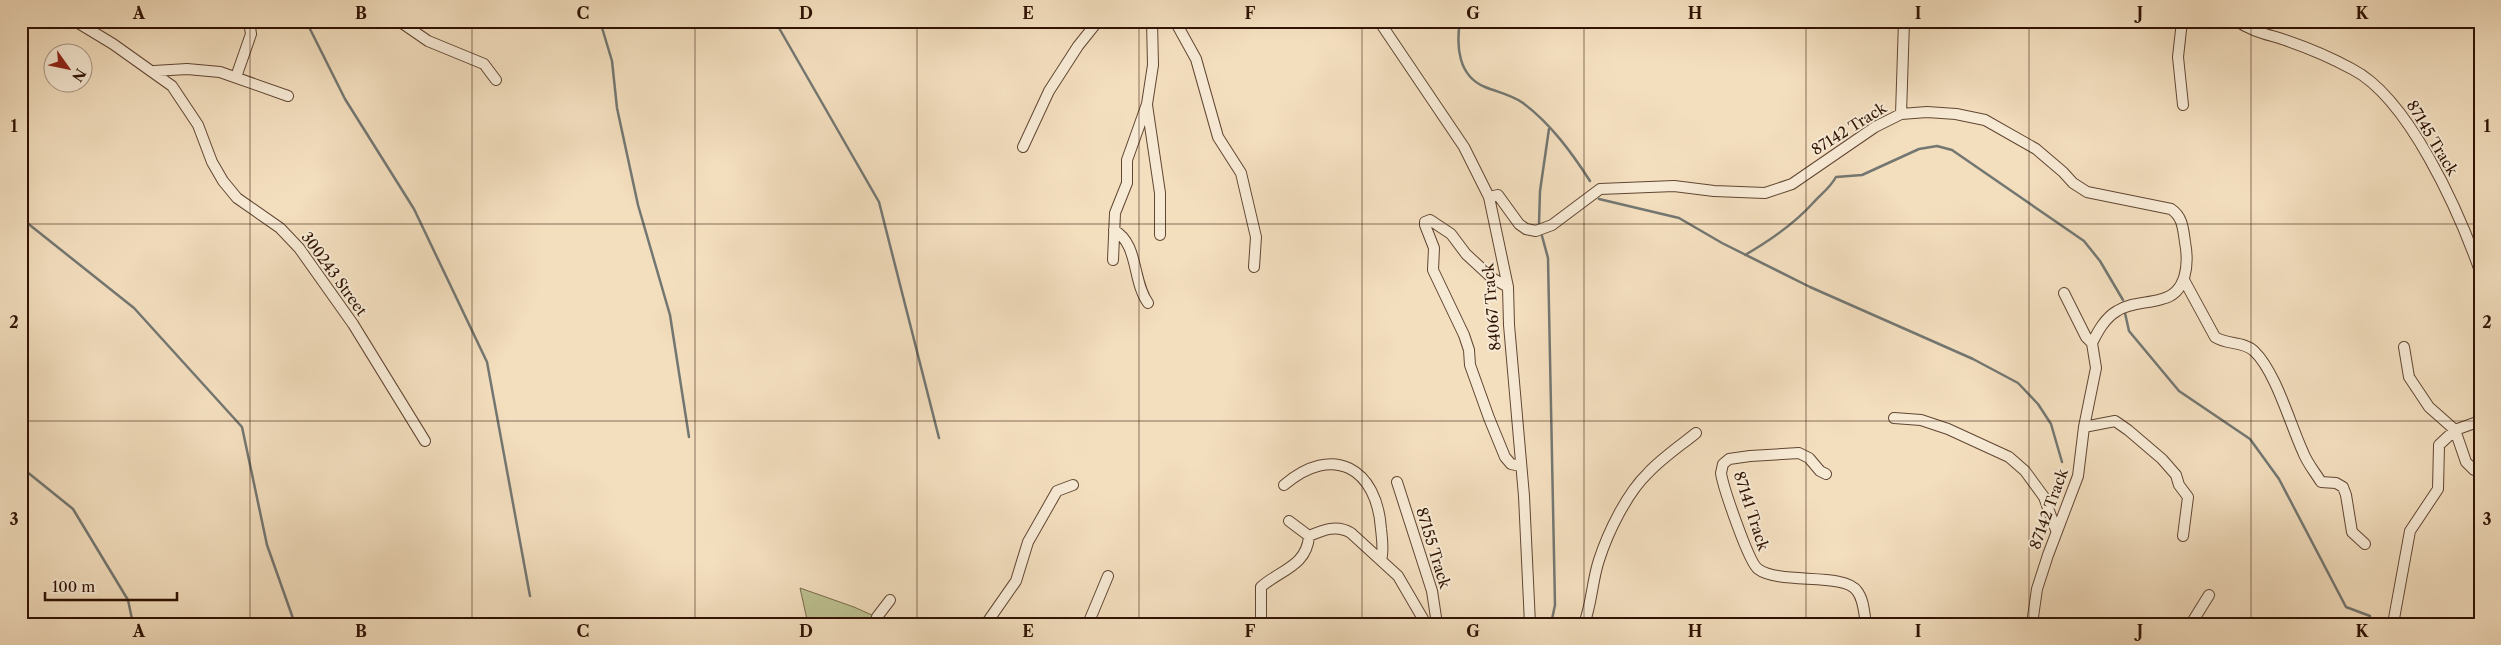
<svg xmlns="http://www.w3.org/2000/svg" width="2501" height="645" viewBox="0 0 2501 645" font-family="'Libre Caslon Text',serif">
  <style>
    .green { fill: #bdc190; stroke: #766a4a }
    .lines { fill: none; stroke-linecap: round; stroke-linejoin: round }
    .stream { stroke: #737772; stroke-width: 2.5 }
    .street-casing { stroke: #614632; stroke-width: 12 }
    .street { stroke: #f7ead5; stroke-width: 10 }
    .grid { fill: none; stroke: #301303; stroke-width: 1; stroke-opacity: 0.55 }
    .labels { text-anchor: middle; stroke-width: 4; stroke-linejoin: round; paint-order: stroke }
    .street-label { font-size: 15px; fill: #301303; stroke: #f7ead5 }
    .neatline { fill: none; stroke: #301303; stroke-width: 2 }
    .grid-label { font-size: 16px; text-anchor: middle; font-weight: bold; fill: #301303 }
  </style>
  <rect width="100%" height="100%" fill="#f3debe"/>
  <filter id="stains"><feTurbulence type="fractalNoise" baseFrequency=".004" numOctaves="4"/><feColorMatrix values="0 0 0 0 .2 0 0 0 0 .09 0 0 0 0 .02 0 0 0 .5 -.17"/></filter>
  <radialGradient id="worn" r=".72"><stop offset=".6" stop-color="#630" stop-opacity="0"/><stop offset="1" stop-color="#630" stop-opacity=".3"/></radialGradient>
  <path class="green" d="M800,588L854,607L892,624H808Z"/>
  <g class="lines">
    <path class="stream" d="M306,21L345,99L414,209L487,362L530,596
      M600,21L612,61L617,108L638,205L670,315L689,437
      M775,21L879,202L939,438
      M1460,21C1456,46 1458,76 1485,87C1497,92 1512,95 1523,103C1551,124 1572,153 1590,181
      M1599,199L1679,218L1722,243L1810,287L1973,359L2018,383L2038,404L2051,424L2062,462
      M21,215L26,222L134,308L242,427L267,545L295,624
      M1539,224L1540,191L1549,129
      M1542,236L1548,258L1555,605L1551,624
      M1745,255C1771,240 1793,225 1813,203C1821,194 1830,188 1836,177L1862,175L1919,149L1937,146L1952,150L2084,241L2100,261L2123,300
      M2125,313L2129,331L2179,391L2250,439L2279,479L2346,607L2370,616V624
      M21,467L73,509L128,600L133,624"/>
    <g class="street-casing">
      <path id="street" d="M75,21L113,44L172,86L198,125L212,162L223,181L237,198L280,228L299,248L353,324L425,441
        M399,21L428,41L484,64L496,80
        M1175,21L1196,59L1218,137L1241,173L1256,237L1254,267
        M1379,21L1464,147L1489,197L1508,287L1509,325L1524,496L1530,624
        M2182,21L2178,57L2183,105
        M2237,21C2251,31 2266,34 2282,39C2306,47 2330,57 2352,69C2409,98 2459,212 2480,271
        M154,71L187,69L220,72L288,96
        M236,77L251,34L249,21
        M1147,105L1160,193V235
        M1901,114L1904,21
        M1023,147L1049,91L1078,46L1098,21
        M1489,197L1498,195L1519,224L1526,229L1536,231L1552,225L1600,189L1674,186L1714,191L1765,193L1792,184L1875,127L1901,114L1927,112L1956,114L1985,120L2036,149L2063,172L2073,183L2087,192L2171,209C2183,217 2183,229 2185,242C2189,264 2187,293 2162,299C2146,304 2131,302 2117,311C2105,318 2098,331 2092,343L2096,368L2084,427L2078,476L2048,555L2037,589L2032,624
        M1114,230C1139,244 1132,281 1148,303
        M1113,260L1115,213L1127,183V160L1147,104L1153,65L1152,21
        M2184,280L2215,337C2227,345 2243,341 2254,351C2276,372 2290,424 2303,452C2307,463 2315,472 2321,482L2336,483L2343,487L2346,495L2352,532L2365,544
        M1508,287L1492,278L1466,254L1451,234L1430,220L1425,222V225L1434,248L1433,270L1464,335L1469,350L1470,365L1489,418L1505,457L1511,464L1520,466
        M2064,293L2086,337L2092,343
        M2404,347L2409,377L2429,407L2455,430L2466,462L2474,470
        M1894,418L1921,420L1948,429L2009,457L2025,471L2044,497L2056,530
        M2084,427L2115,421L2128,430L2162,459L2176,475L2179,485L2188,497L2183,536
        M1826,474L1820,471L1809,458L1799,453L1750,456L1729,459L1723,464L1721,473C1723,487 1749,563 1758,569C1779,585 1845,572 1857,591C1864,600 1864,613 1866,624
        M1397,482L1432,591L1437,624
        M1284,485C1333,443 1377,468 1381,529C1382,539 1384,550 1381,560
        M1289,521L1309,536C1323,530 1337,524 1351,533L1398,576L1426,624
        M876,624L877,617L890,600
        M986,624L1016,581L1028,542L1057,491L1073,485
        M1088,624L1108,576
        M1261,624V587C1280,570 1307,566 1309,536
        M1584,624C1592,603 1592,581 1599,560C1608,532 1627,493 1648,473C1662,458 1680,446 1696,433
        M2191,624L2209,595
        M2393,624L2410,531L2438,489L2439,445L2455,430L2480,421"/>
    </g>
    <use href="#street" class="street"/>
  </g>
  <path class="grid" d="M250,21V624M472,21V624M695,21V624M917,21V624M1139,21V624M1362,21V624M1584,21V624M1806,21V624M2029,21V624M2251,21V624M21,224H2480M21,421H2480"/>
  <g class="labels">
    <g class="street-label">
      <text transform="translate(1849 129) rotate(-32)" y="5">87142 Track</text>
      <text transform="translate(2432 138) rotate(59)" y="5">87145 Track</text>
      <text transform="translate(334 274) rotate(54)" y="5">300243 Street</text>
      <text transform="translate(1492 307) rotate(-95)" y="5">84067 Track</text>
      <text transform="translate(2049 509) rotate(-70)" y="5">87142 Track</text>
      <text transform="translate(1751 511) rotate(72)" y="5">87141 Track</text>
      <text transform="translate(1433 548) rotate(73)" y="5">87155 Track</text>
    </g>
  </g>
  <rect width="2501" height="645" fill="none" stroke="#f3debe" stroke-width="55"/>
  <g transform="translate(68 68) rotate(123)"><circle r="24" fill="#f7ead5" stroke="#a79481"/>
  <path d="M0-4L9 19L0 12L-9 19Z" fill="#8f2418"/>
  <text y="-8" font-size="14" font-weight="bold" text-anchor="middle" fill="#301303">N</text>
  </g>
  <path d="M45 592v8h132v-8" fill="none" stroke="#301303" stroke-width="2.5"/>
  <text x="52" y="592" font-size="15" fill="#301303" stroke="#f7ead5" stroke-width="4" paint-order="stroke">100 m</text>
  <rect x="28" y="28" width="2446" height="590" class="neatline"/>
  <g class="grid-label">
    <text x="139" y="19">A</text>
    <text x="361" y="19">B</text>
    <text x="583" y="19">C</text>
    <text x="806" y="19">D</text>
    <text x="1028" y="19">E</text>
    <text x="1250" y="19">F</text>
    <text x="1473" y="19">G</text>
    <text x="1695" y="19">H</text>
    <text x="1918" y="19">I</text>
    <text x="2140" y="19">J</text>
    <text x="2362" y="19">K</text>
    <text x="14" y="132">1</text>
    <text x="2487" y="132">1</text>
    <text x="14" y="328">2</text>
    <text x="2487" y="328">2</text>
    <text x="14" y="525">3</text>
    <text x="2487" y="525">3</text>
    <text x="139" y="637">A</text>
    <text x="361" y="637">B</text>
    <text x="583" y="637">C</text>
    <text x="806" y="637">D</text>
    <text x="1028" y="637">E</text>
    <text x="1250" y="637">F</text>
    <text x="1473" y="637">G</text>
    <text x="1695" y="637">H</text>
    <text x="1918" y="637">I</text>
    <text x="2140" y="637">J</text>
    <text x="2362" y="637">K</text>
  </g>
  <rect width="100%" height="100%" filter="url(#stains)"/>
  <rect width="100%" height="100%" fill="url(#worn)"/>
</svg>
